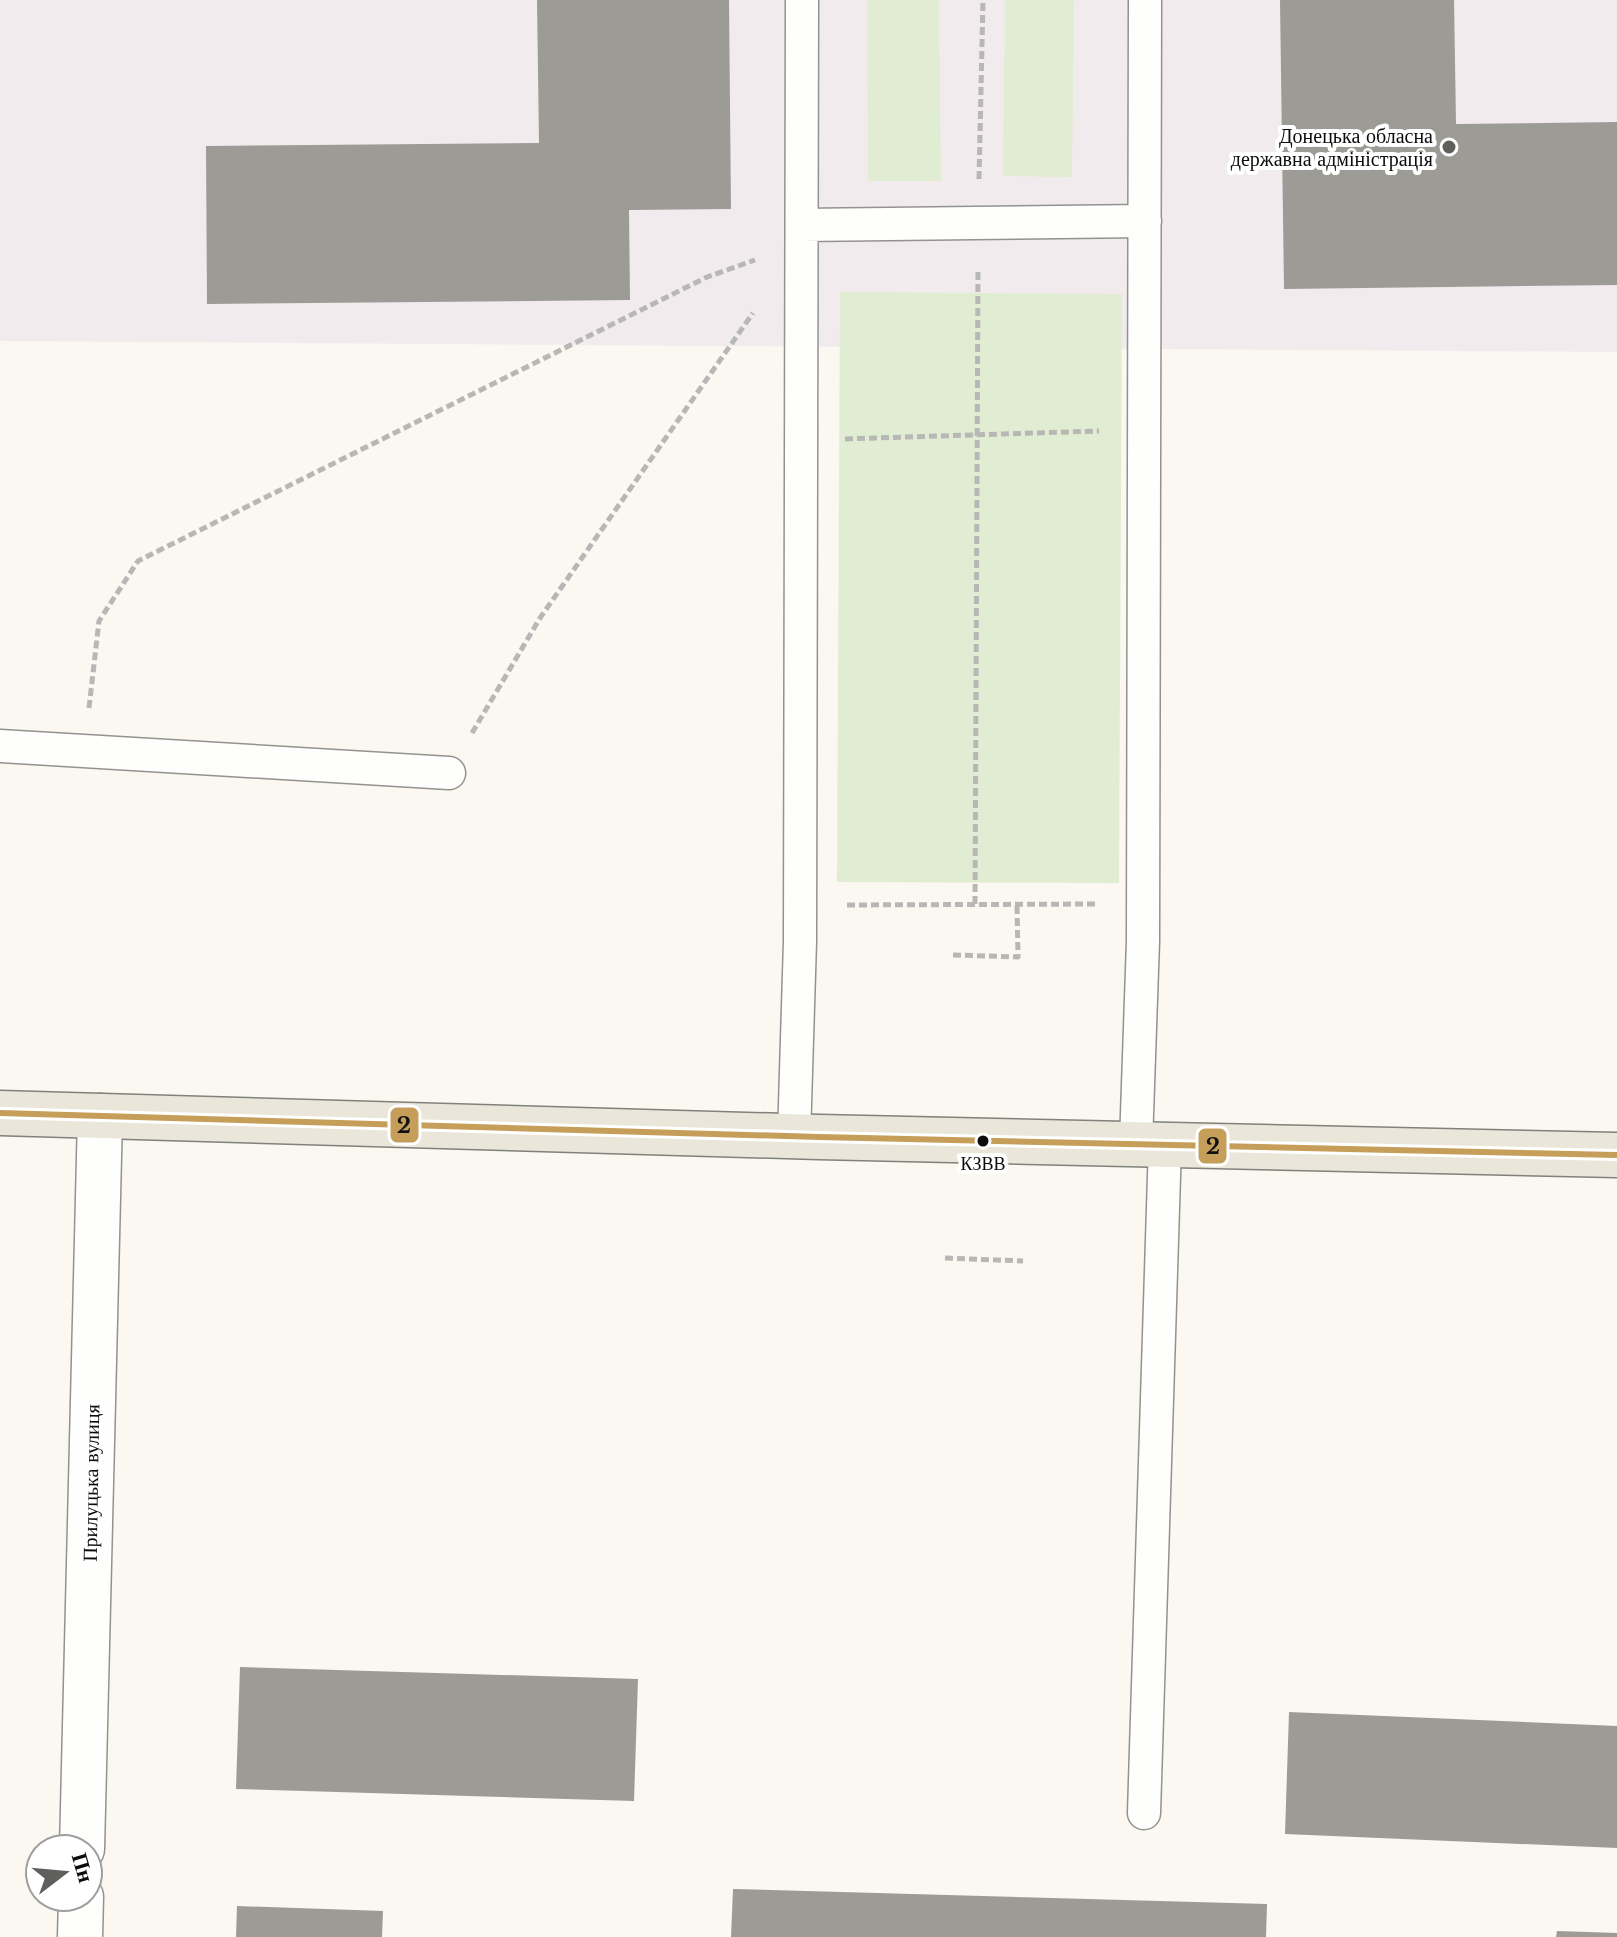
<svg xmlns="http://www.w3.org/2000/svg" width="1617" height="1937" viewBox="0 0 1617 1937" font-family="'Libre Baskerville',serif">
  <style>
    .industrial { fill: #f1ebed }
    .green { fill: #e1edd2 }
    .building { fill: #9d9b96 }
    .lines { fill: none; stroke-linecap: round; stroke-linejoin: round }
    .service-casing { stroke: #93928f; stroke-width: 35 }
    .tertiary-casing { stroke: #93928f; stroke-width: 47 }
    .primary-casing { stroke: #80807c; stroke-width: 47 }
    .path { stroke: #b7b7b5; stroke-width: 5; stroke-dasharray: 8 4; stroke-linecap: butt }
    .service { stroke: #fefefd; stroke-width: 32 }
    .tertiary { stroke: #fefefd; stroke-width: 44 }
    .primary { stroke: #eae7da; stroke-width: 44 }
    .bus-1-casing { stroke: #fff; stroke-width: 12 }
    .bus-1 { stroke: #c59e5a; stroke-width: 6 }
    .poi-dot { fill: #5f5f5c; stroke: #fff; stroke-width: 3 }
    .bus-dot { fill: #0c0c0c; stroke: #fff; stroke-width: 3 }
    .labels { text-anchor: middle; stroke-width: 8; stroke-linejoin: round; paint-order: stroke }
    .bus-label { font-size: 18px; fill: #0c0c0c; stroke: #fff }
    .poi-label { font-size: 20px; fill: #0c0c0c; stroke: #fff; text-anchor: end }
    .street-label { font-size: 20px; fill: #0c0c0c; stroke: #fff }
    .line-badge { stroke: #fff; stroke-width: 3 }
    .pale-badge-label { font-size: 22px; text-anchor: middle; font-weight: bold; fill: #111 }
  </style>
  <rect width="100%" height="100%" fill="#faf8f0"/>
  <path class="industrial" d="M0,0H1617V352L0,341Z"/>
  <path class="green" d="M867,0H939L941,181H868Z
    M1005,0H1074L1072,177L1003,176Z
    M840,292L1122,294L1119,883L837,882Z"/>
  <path class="building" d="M537,0H729L731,209L629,210L630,300L207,304L206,146L539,143Z
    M1280,0H1454L1456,124L1617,122V285L1284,289Z
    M240,1667L638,1679L634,1801L236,1789Z
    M1289,1712L1617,1726V1848L1285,1834Z
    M733,1889L1267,1904L1266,1937H731Z
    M237,1906L383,1911L382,1937H236Z
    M1557,1931L1617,1933V1937H1556Z"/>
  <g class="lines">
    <g class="service-casing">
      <path id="service" d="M802,225L1145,221
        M0,746L449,773
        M794,1137L800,941L802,0
        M1136,1143L1143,941L1145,0
        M1144,1813L1165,1144"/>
    </g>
    <g class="tertiary-casing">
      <path id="tertiary" d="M82,1849L100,1116
        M80,1937L81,1897"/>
    </g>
    <g class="primary-casing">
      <path id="primary" d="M0,1113L819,1137L1617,1155"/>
    </g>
    <path class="path" d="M979,179L983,0
      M845,439L1099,431
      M89,708L99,621L138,561L707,277L755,260
      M472,733L540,618L753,313
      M975,904L978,269
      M847,905L1097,904
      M953,955L1018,957L1017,904
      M945,1258L1023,1261"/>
    <use href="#service" class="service"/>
    <use href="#tertiary" class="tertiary"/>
    <use href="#primary" class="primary"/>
    <g class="bus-1-casing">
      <path id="bus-1" d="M0,1113L819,1137L1617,1155"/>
    </g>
    <use href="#bus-1" class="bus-1"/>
  </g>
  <circle class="poi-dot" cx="1449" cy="147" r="8"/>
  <circle class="bus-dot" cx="983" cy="1141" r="7"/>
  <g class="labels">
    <g class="bus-label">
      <text x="983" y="1170">КЗВВ</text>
    </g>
    <g class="poi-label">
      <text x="1433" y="143">Донецька обласна<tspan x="1433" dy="23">державна адміністрація</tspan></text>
    </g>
    <g class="street-label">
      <text transform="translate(91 1483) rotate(-89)" y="7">Прилуцька вулиця</text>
    </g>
  </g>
  <g class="line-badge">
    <rect x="389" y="1106" width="31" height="38" rx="8" fill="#c59e5a"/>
    <rect x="1197" y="1127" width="31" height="38" rx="8" fill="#c59e5a"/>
  </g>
  <g class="pale-badge-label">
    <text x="404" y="1133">2</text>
    <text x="1213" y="1154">2</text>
  </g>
  <g transform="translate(64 1873) rotate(74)"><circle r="38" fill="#ffffff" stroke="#9e9e9e" stroke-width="2"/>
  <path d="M0-6L14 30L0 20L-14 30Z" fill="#5f5f5c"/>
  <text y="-12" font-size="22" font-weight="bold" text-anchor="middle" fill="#0c0c0c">Пн</text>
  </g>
</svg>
